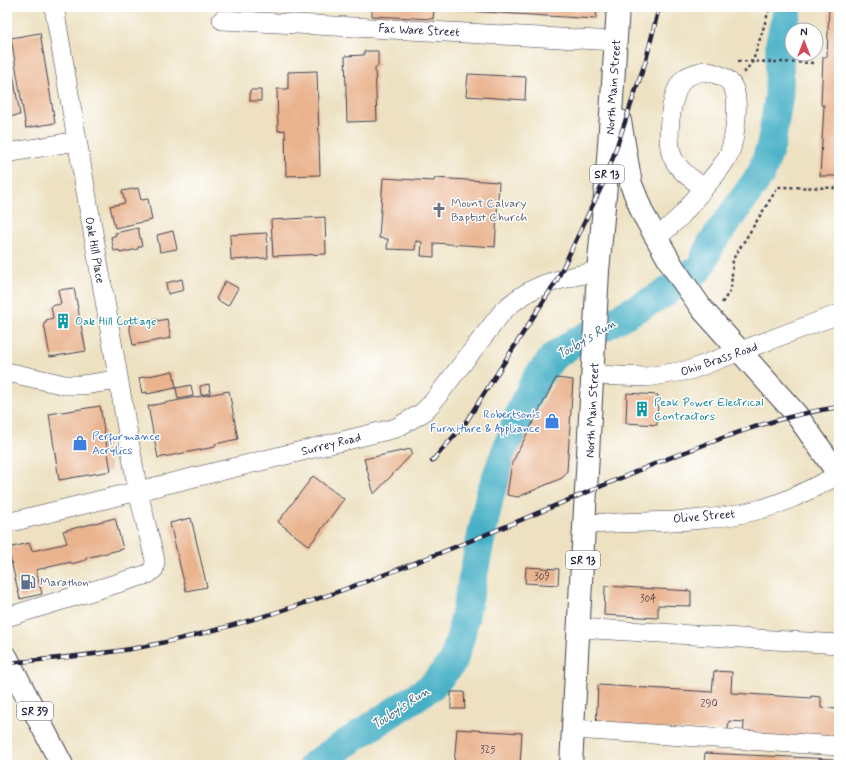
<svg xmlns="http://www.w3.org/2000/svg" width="846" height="772" viewBox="0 0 846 772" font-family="Mynerve,sans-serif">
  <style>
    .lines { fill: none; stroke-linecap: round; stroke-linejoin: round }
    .river { stroke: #47b0c6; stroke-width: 29 }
    .building { fill: #e9b38e }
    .minor-casing { stroke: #403f4f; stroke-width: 20 }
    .major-casing { stroke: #403f4f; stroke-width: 24 }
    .highway-casing { stroke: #403f4f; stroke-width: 24 }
    .path { stroke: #403f4f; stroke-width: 2.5; stroke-dasharray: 3 3; stroke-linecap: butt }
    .minor { stroke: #fff; stroke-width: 19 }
    .major { stroke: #fff; stroke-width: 22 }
    .highway { stroke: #fff; stroke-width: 22 }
    .rail-casing { stroke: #22223b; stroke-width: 4.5 }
    .rail { stroke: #fff; stroke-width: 3; stroke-dasharray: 9; stroke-linecap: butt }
    .labels { text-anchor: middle; stroke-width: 3; stroke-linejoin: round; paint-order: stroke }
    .number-label { font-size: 10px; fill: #544650 }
    .shield { fill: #fff; stroke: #646476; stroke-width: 1 }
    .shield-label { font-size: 11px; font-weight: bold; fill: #22223b }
    .street-label { font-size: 12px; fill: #22223b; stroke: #fff }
    .worship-label { font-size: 12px; fill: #5b616d; stroke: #fff; text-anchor: start }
    .culture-label { font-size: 12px; fill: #0d838f; stroke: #fff; text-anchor: start }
    .shop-label { font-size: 12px; fill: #366cbe; stroke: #fff; text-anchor: end }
    .service-label { font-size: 12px; fill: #4e5e75; stroke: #fff; text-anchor: start }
    .water-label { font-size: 13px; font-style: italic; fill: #33627a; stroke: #fff }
  </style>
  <rect width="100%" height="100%" fill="#fff"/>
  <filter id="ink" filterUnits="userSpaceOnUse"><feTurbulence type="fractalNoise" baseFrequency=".025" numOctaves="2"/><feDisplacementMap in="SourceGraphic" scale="8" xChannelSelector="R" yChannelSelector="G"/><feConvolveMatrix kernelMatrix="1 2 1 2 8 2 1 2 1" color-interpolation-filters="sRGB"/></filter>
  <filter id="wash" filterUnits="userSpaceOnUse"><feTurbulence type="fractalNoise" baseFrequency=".012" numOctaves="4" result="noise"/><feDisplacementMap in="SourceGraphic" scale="16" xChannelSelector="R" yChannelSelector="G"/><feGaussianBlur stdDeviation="0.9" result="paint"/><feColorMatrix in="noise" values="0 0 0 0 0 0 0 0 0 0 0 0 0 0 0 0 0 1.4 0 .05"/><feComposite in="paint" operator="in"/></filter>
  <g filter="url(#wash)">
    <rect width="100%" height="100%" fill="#ede1c1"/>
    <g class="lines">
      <path class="river" d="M313,765L431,687L453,662L461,635L490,494L522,407L536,379L553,357L572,344L665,293L700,268L711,244L761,174L771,145L779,95L780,42L788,7"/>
    </g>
    <g id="blocks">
      <path class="building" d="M372,7H597L596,19L434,9L433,19L372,16Z
        M829,7H839V176H820L824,105H821L823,57H827Z
        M40,33L55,123L26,128L11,38Z
        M364,51H378V67H375L377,121L347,122L345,56L364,55Z
        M317,71L320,175L286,176L285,130L278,131L277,89H288V72Z
        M13,74L20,115L7,117V75Z
        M468,74L526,77L525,100L466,96Z
        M250,90H261V101H250Z
        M383,178L434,181L435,178L499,182L495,247L434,243V257L421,256L422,242L416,241L415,250L387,249L388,239L379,238Z
        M138,188L141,200L148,199L152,220L115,228L110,206L125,203L122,191Z
        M325,217L326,254L273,256L271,220Z
        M138,228L142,246L138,247V249L120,253L119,250L114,251L111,237L116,235L115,233Z
        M173,231L177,249L160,252L157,235Z
        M267,233L268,258L231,260L230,235Z
        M182,279L184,290L168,294L166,283Z
        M225,281L238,288L228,306L216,299Z
        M74,288L86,351L50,357L44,323H46V320L53,318L51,306L61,304L58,290Z
        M157,319V321L167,319L171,338L133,345L129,325Z
        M173,371L176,388L147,394V392L142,393L139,378Z
        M556,378L573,380L567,471L562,478L518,497L507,495L512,463Z
        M209,384L210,393L201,395L200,386Z
        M191,385L193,396L178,399L176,388Z
        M229,391L238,439L215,444V447L158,458L148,406Z
        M627,393L658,395L657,425L626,423Z
        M100,406L111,471L59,480L49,414Z
        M411,449L412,454L374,494L364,459Z
        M313,476L344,499L309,546L278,522Z
        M115,518L123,549L86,558V560L71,564V562L36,570L42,594L20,599L8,548L29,543L32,551L67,543L63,531Z
        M191,518L207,587L186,591L170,523Z
        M526,567L559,569L558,585L525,583Z
        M605,586L691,591V606L658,605V618L604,615Z
        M714,671L732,672L731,693L811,698V696L821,697V708L839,709V743L743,738L744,722L729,721L728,730L596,729L598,685L712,692Z
        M451,692H464L465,709H451Z
        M457,729L522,733L520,765H454Z
        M705,753L833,759V765H704Z"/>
    </g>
  </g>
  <g filter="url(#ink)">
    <use href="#blocks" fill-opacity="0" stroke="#403f4f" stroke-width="1"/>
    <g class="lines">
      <g class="minor-casing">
        <path id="minor" d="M222,20L616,41
          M704,71C714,73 728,76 733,87C740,100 735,140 729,154C723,167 713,177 704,188C693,180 679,171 673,158C665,142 670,92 684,79C689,74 697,73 704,71Z
          M7,153L77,141
          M656,239L681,216L704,188
          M7,372L65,385H82L118,380
          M594,375L647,377L690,370L839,314
          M7,523L396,428L422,413L432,403L503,311C534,282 558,280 598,271
          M586,524C641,521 708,524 761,509C788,502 814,487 839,475
          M7,617L148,574L154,569L155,560L138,492L54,7
          M579,628L839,644
          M573,729L839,746"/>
      </g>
      <g class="major-casing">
        <path id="major" d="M7,658L62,765"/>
      </g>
      <g class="highway-casing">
        <path id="highway" d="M620,121L631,184L643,214L673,267L702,309L796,414L839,475
          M571,765L598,271L607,175L618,7"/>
      </g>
      <path class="path" d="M738,61L816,63
        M744,73L753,61L770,7
        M722,303L731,289L733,259L778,187L839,188"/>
      <use href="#minor" class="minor"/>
      <use href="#major" class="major"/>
      <use href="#highway" class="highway"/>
      <g class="rail-casing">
        <path id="rail" d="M432,461L464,425L557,280L607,175L646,60L659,7
          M7,663C52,659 98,655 142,647C269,622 390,574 509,525C559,504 609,483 659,462C718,439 776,416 839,407"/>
      </g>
      <use href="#rail" class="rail"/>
    </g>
  </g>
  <defs>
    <g id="church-bare" transform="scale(1.2)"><path d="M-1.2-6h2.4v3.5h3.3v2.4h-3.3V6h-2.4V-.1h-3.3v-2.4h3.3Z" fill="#6b7280" stroke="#fff" stroke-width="2.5" paint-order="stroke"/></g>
    <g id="building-bare" transform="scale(1.2)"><path d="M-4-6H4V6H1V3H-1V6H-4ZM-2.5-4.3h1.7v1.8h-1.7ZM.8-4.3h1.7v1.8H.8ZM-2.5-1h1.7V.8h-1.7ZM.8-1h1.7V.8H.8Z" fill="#0f9aa8" stroke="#fff" stroke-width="2.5" paint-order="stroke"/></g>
    <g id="shop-bare" transform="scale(1.2)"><path d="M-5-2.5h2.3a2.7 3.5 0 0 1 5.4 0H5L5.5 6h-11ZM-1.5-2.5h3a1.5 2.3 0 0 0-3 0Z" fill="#3f7fe0" stroke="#fff" stroke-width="2.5" paint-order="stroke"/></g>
    <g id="fuel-bare" transform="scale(1.2)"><path d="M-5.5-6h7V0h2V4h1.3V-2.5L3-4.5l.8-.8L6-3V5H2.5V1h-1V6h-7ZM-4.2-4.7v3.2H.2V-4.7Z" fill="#5c6f8a" stroke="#fff" stroke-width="2.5" paint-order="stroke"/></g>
  </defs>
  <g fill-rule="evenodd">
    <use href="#church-bare" x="439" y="210"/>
    <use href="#building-bare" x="63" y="321"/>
    <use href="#building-bare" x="642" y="409"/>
    <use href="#shop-bare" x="552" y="421"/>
    <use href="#shop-bare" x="80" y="443"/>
    <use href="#fuel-bare" x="28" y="582"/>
  </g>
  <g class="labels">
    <g class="number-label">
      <text x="542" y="580">309</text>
      <text x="648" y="602">304</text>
      <text x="709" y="707">290</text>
      <text x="488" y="753">325</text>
    </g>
    <g class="shield">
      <rect x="590" y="165" width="34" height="18" rx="3"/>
      <rect x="566" y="551" width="34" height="18" rx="3"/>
      <rect x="17" y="702" width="36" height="18" rx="3"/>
    </g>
    <g class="shield-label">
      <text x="607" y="178">SR 13</text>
      <text x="583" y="564">SR 13</text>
      <text x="35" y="715">SR 39</text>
    </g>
    <g class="street-label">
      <text transform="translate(419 30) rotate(3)" y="4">Fac Ware Street</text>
      <text transform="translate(613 87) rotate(-86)" y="4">North Main Street</text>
      <text transform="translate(95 250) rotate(80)" y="4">Oak Hill Place</text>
      <text transform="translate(719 359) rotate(-19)" y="4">Ohio Brass Road</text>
      <text transform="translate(592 410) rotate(-87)" y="4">North Main Street</text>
      <text transform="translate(331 444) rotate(-14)" y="4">Surrey Road</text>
      <text transform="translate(704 516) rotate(-5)" y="4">Olive Street</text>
    </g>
    <g class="worship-label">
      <text x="451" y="207">Mount Calvary<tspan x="451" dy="14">Baptist Church</tspan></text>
    </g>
    <g class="culture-label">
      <text x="75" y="325">Oak Hill Cottage</text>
      <text x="654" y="406">Peak Power Electrical<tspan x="654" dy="14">Contractors</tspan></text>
    </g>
    <g class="shop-label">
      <text x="540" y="418">Robertson's<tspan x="540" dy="14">Furniture &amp; Appliance</tspan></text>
      <text x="92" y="440" text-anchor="start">Performance<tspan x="92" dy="14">Acrylics</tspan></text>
    </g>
    <g class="service-label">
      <text x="40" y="586">Marathon</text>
    </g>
    <g class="water-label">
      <text transform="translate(586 338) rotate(-31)" y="5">Touby's Run</text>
      <text transform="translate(400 707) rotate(-34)" y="5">Touby's Run</text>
    </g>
  </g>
  <rect width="846" height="772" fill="none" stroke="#fff" stroke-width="24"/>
  <g transform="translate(804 42)"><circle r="19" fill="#ffffff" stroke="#a7a7b1"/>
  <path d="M0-3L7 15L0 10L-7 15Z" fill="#d1495b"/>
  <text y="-6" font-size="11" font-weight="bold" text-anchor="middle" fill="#22223b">N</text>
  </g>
</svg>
